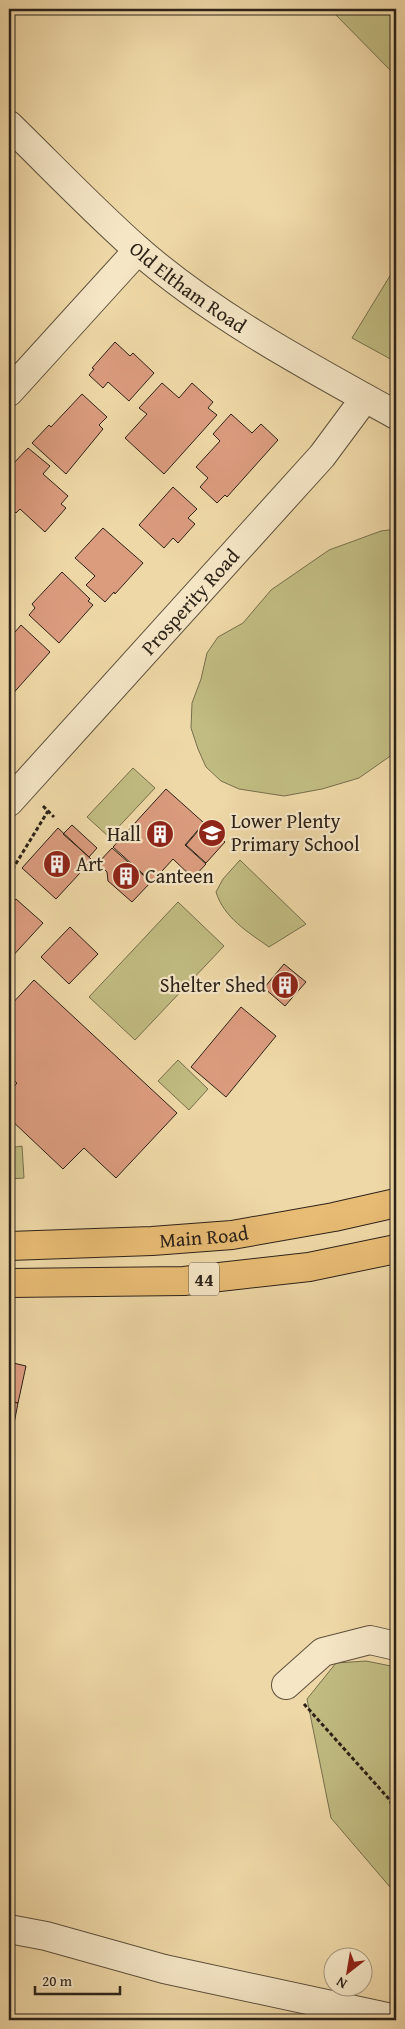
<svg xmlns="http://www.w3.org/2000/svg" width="405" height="2029" viewBox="0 0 405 2029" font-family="'Gentium Book Plus',serif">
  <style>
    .green { fill: #c1bc82; stroke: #766f4d }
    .building { fill: #db9c7e; stroke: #2c2218 }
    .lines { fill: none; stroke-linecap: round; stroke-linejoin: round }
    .minor-casing { stroke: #5d503c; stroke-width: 30 }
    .major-casing { stroke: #2c2218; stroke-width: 30 }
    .path { stroke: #2c2218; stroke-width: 3; stroke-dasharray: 4 2.5; stroke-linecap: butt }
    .minor { stroke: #f5e6c6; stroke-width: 28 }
    .major { stroke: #e8bc74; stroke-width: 28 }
    .labels { text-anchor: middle; stroke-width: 4.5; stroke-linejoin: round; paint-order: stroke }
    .shield { fill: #f5e6c6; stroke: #685d4c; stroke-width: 1 }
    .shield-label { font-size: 19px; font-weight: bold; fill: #2c2218 }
    .street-label { font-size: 20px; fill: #2c2218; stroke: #f5e6c6 }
    .poi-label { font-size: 20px; fill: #2c2218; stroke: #f5e6c6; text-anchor: start }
  </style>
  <rect width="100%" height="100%" fill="#efd8a7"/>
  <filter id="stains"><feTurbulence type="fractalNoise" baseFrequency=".004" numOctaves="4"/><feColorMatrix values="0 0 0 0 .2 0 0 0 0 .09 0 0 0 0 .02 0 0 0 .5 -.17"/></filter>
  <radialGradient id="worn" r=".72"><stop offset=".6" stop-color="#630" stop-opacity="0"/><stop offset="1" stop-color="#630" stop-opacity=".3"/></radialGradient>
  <path class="green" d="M330,9H396V76Z
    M396,266V362L352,338Z
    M396,529V752L359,778L322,789L284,796L239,789L221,781L206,767L198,749L191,728L192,703L201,679L207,653L218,637L243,623L271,590L329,550L381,531Z
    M133,768L155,788L109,837L87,817Z
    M240,860L306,924L269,947C248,932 224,918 216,892L223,879Z
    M178,902L224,946L135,1040L89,997Z
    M178,1060L208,1089L189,1110L158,1081Z
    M22,1146L24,1178L9,1179V1148Z
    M366,1661L396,1667V1894L331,1818L307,1699L336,1663Z"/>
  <path class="building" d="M115,342L130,356L133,353L154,373L129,401L108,382L103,388L89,375L94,369L92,368Z
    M162,383L179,398L192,383L213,402L208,408L217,415L164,474L125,438L147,414L139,408Z
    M82,394L107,417L99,425L103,429L66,474L32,443L49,425L51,427Z
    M231,414L252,433L261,424L278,440L227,497L225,495L217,503L200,487L208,478L196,467L220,441L213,434Z
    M28,448L50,466L43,474L68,496L61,504L66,508L45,532L20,509L16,513L9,506V461L13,464Z
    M173,487L197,509L188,518L195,524L178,543L173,538L164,548L139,525Z
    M103,528L143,563L115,594L114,592L105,602L86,585L95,576L75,558Z
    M62,572L90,599L88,601L93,605L59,643L29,615L35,608L32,604Z
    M21,625L50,652L9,698V639Z
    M166,789L204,823L185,845L206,864L193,878L173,859L152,882L113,847Z
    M204,824L225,842L206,863L186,845Z
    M72,825L97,848L89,857L63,834Z
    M58,828L92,860L56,899L22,868Z
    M112,848L151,882L132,902L108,881L107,872L98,863Z
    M16,899L43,923L9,960V907Z
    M70,927L98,954L69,984L41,957Z
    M284,964L306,982L285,1006L264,988Z
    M34,980L177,1113L116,1178L84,1148L63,1169L9,1118V1092L17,1083L9,1076V1007Z
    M241,1007L276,1036L226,1097L191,1067Z
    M9,1362L26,1366L18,1403L9,1401Z
    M9,1401L18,1403L12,1434H9Z"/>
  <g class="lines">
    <g class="minor-casing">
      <g id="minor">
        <path id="s1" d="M9,125C51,166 93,210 137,249C212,315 309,367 396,415"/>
        <path d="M9,392L138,250"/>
        <path id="s2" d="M9,802L322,456L365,398"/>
        <path d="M286,1685L323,1652L370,1640L396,1646"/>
        <path d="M9,1929L46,1936L164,1969L396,2019"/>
      </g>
    </g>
    <g class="major-casing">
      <g id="major">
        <path id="s3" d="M9,1246L152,1241L232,1235L334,1217L396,1203"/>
        <path d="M9,1283L184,1281L309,1267L396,1249"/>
      </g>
    </g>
    <path class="path" d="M43,806L54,817
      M9,875L48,811
      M304,1704L389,1799L396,1812"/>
    <use href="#minor" class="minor"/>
    <use href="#major" class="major"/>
  </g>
  <defs>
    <g id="school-disc" transform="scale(1.4375)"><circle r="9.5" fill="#8f2418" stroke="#f5e6c6"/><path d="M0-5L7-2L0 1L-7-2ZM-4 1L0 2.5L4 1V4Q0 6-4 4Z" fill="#fff"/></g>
    <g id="building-disc" transform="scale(1.4375)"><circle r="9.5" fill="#8f2418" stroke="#f5e6c6"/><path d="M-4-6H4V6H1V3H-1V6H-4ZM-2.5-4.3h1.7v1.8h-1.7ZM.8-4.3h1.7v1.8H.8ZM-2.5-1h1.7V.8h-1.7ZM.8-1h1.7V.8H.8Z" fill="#fff"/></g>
  </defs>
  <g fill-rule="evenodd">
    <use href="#school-disc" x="212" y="833"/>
    <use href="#building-disc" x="160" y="834"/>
    <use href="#building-disc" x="57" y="864"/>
    <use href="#building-disc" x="126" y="876"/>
    <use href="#building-disc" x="285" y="985"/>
  </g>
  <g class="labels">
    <rect class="shield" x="189" y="1262.5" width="30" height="33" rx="4"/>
    <g class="shield-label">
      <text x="204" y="1286">44</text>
    </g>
    <g class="street-label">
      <text dy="7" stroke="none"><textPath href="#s1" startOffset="242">Old Eltham Road</textPath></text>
      <text dy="7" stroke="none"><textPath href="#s2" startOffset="270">Prosperity Road</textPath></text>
      <text dy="7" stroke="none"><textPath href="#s3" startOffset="195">Main Road</textPath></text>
    </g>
    <g class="poi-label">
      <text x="231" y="828">Lower Plenty<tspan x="231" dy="23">Primary School</tspan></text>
      <text x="141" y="841" text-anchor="end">Hall</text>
      <text x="76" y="871">Art</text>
      <text x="145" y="883">Canteen</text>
      <text x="266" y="992" text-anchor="end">Shelter Shed</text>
    </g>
  </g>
  <rect width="405" height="2029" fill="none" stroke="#efd8a7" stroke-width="30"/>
  <rect x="10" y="10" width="385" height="2009" fill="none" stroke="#2c2218" stroke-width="2.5"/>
  <rect x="15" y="15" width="375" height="1999" fill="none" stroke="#2c2218"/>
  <g transform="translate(348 1972) rotate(211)"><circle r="24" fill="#f5e6c6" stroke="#a59880"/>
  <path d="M0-4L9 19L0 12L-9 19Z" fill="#8f2418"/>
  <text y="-8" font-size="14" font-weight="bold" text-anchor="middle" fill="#2c2218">N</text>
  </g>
  <path d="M35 1986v8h85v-8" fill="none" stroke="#2c2218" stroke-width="2.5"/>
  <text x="42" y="1986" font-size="15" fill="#2c2218" stroke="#f5e6c6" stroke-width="4" paint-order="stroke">20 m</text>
  <rect width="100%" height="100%" filter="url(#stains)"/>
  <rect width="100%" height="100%" fill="url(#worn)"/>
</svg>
